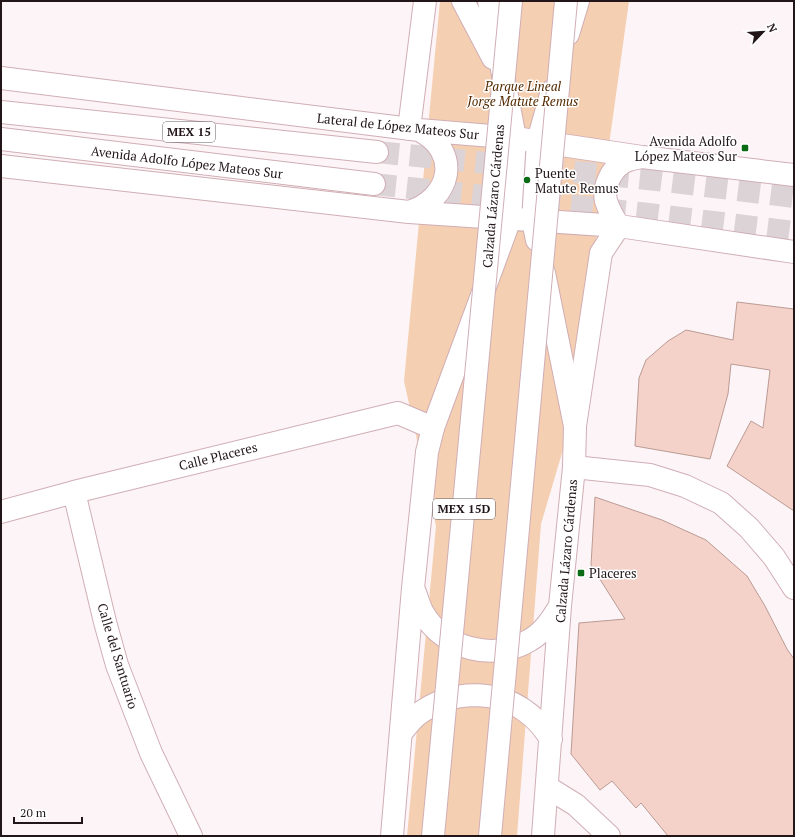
<svg xmlns="http://www.w3.org/2000/svg" width="795" height="837" viewBox="0 0 795 837" font-family="'PT Serif',serif">
  <style>
    .park { fill: #f5cfb1 }
    .building { fill: #f4d2ca; stroke: #bb9b94 }
    .lines { fill: none; stroke-linecap: round; stroke-linejoin: round }
    .primary-tunnel { stroke: #dbd3d5; stroke-width: 22; stroke-dasharray: 22 11; stroke-linecap: butt }
    .minor-casing { stroke: #d0aeb5; stroke-width: 24 }
    .tertiary-casing { stroke: #d0aeb5; stroke-width: 24 }
    .secondary-casing { stroke: #d0aeb5; stroke-width: 24 }
    .primary-casing { stroke: #d0aeb5; stroke-width: 24 }
    .minor { stroke: #fff; stroke-width: 22 }
    .tertiary { stroke: #fff; stroke-width: 22 }
    .secondary { stroke: #fff; stroke-width: 22 }
    .primary { stroke: #fff; stroke-width: 22 }
    .motorway-bridge-casing { stroke: #d0aeb5; stroke-width: 24; stroke-linecap: butt }
    .motorway-bridge { stroke: #fff; stroke-width: 22 }
    .poi-dot { fill: #0c6b15; stroke: #fff; stroke-width: 1.5 }
    .labels { text-anchor: middle; stroke-width: 3; stroke-linejoin: round; paint-order: stroke }
    .shield { fill: #fff; stroke: #645c5e; stroke-width: 1 }
    .shield-label { font-size: 12px; font-weight: bold; fill: #221619 }
    .park-label { font-size: 13px; font-style: italic; fill: #522a00; stroke: #fff }
    .street-label { font-size: 13px; fill: #221619; stroke: #fff }
    .poi-label { font-size: 13px; fill: #221619; stroke: #fff; text-anchor: start }
  </style>
  <rect width="100%" height="100%" fill="#fcf4f6"/>
  <path class="park" d="M440,1H629L570,426L541,524L517,836H407L436,526L404,381Z"/>
  <path class="building" d="M737,302L794,309V511L727,466L751,421L763,428L770,370L731,364L728,394L710,459L635,446L639,378L646,360L668,341L686,330L733,340Z
    M595,497L662,520L706,540L747,576L765,606L787,649L794,659V836H668L641,803L636,808L612,781L600,790L571,754L579,623L625,619L591,565Z"/>
  <g class="lines">
    <path class="primary-tunnel" d="M377,152L657,180L794,197
      M374,184L649,214L794,232"/>
    <g class="minor-casing">
      <path id="minor" d="M574,467L650,475L685,486L721,503L749,528L774,557L794,588
        M74,492L105,622L117,665L151,753L191,836
        M1,512L74,492L398,413L433,428
        M547,787L576,805L609,836"/>
    </g>
    <g class="tertiary-casing">
      <path id="tertiary" d="M463,1L493,58
        M568,34L578,1
        M537,240L533,221L538,141L552,91
        M414,590C417,597 419,606 423,613C444,649 494,662 530,640C544,632 552,619 560,606
        M401,733C406,727 411,720 417,715C454,687 505,688 538,722C543,727 547,733 551,739
        M392,836L413,588L427,452L433,428L510,219L515,138L489,1
        M543,836L560,606L574,467L575,426L544,273"/>
    </g>
    <g class="secondary-casing">
      <path id="secondary" d="M1,78L419,130L515,138L642,157L794,175
        M409,129L425,1
        M1,166L409,212L619,226L794,252
        M409,212C451,199 462,152 419,130
        M575,426L601,253L619,226C614,219 609,210 606,201C603,188 610,171 622,163C628,159 635,158 642,157"/>
    </g>
    <g class="primary-casing">
      <path id="primary" d="M1,112L377,152
        M1,139L374,184"/>
    </g>
    <use href="#minor" class="minor"/>
    <use href="#tertiary" class="tertiary"/>
    <use href="#secondary" class="secondary"/>
    <use href="#primary" class="primary"/>
    <g class="motorway-bridge-casing">
      <path id="motorway-bridge" d="M433,836L511,1
        M490,836L566,1"/>
    </g>
    <use href="#motorway-bridge" class="motorway-bridge"/>
  </g>
  <g class="poi-dot">
    <rect x="741" y="144" width="8" height="8" rx="2"/>
    <circle cx="527" cy="180" r="4"/>
    <rect x="577" y="569" width="8" height="8" rx="2"/>
  </g>
  <g class="labels">
    <g class="shield">
      <rect x="163" y="122" width="52" height="20" rx="3"/>
      <rect x="433" y="499" width="62" height="20" rx="3"/>
    </g>
    <g class="shield-label">
      <text x="189" y="136">MEX 15</text>
      <text x="464" y="513">MEX 15D</text>
    </g>
    <g class="park-label">
      <text x="523" y="91">Parque Lineal<tspan x="523" dy="15">Jorge Matute Remus</tspan></text>
    </g>
    <g class="street-label">
      <text transform="translate(398 126) rotate(6)" y="5">Lateral de López Mateos Sur</text>
      <text transform="translate(187 162) rotate(7)" y="5">Avenida Adolfo López Mateos Sur</text>
      <text transform="translate(493 196) rotate(-85)" y="5">Calzada Lázaro Cárdenas</text>
      <text transform="translate(218 456) rotate(-14)" y="5">Calle Placeres</text>
      <text transform="translate(566 551) rotate(-85)" y="5">Calzada Lázaro Cárdenas</text>
      <text transform="translate(118 656) rotate(73)" y="5">Calle del Santuario</text>
    </g>
    <g class="poi-label">
      <text x="737" y="146" text-anchor="end">Avenida Adolfo<tspan x="737" dy="15">López Mateos Sur</tspan></text>
      <text x="535" y="178">Puente<tspan x="535" dy="15">Matute Remus</tspan></text>
      <text x="589" y="578">Placeres</text>
    </g>
  </g>
  <rect width="795" height="837" fill="none" stroke="#221619" stroke-width="4"/>
  <g transform="translate(763 32) rotate(65)" stroke="#ffffff" stroke-width="3" paint-order="stroke">
  <path d="M0-3L7 15L0 10L-7 15Z" fill="#221619"/>
  <text y="-6" font-size="11" font-weight="bold" text-anchor="middle" fill="#221619">N</text>
  </g>
  <path d="M14 817v6h68v-6" fill="none" stroke="#221619" stroke-width="2"/>
  <text x="20" y="817" font-size="12" fill="#221619" stroke="#ffffff" stroke-width="3" paint-order="stroke">20 m</text>
</svg>
